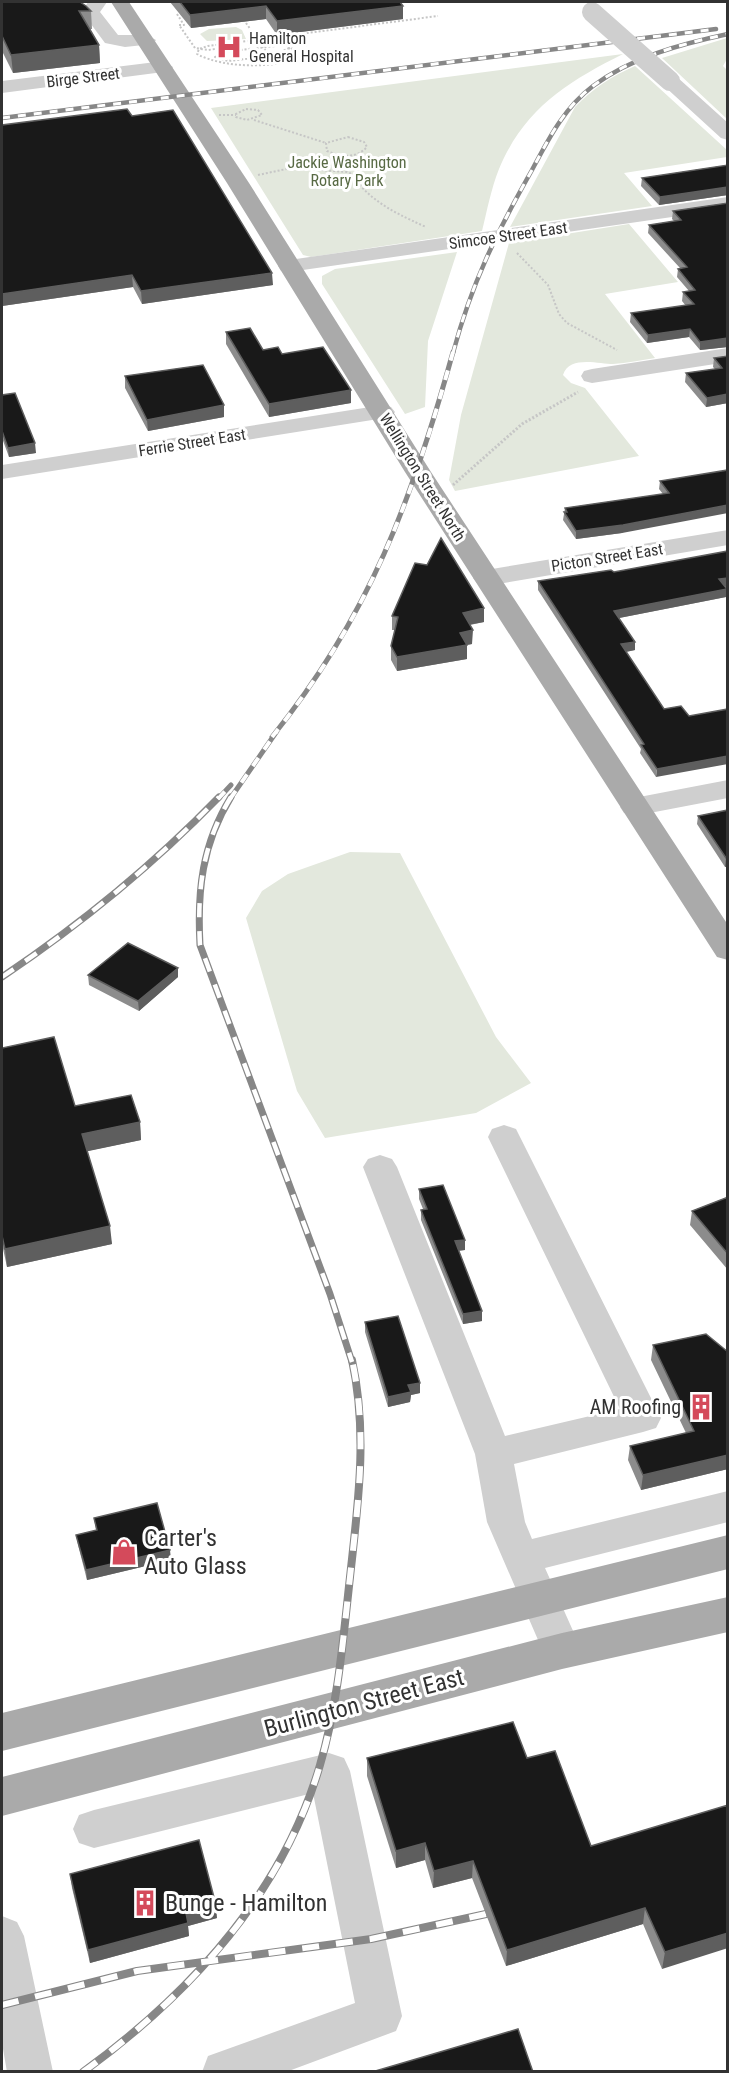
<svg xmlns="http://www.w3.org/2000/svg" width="729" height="2073" viewBox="0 0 729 2073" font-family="'Roboto Condensed',sans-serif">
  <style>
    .green { fill: #e3e8dd }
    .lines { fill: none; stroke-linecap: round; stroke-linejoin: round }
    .path-far1 { stroke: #c6c6c6; stroke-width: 2; stroke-dasharray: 2 2; stroke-linecap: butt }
    .path { stroke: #c6c6c6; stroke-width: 3; stroke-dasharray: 2 2; stroke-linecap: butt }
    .minor { fill: #cfcfcf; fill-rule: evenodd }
    .major { fill: #aaa; fill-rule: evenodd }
    .rail-far3-casing { stroke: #878787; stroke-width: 4.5 }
    .rail-far2-casing { stroke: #878787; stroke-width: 5 }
    .rail-far1-casing { stroke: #878787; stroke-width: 7 }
    .rail-casing { stroke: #878787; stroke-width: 8 }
    .rail-far3 { stroke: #fff; stroke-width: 3; stroke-dasharray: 8; stroke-linecap: butt }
    .rail-far2 { stroke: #fff; stroke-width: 4; stroke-dasharray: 10; stroke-linecap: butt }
    .rail-far1 { stroke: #fff; stroke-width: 4.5; stroke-dasharray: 14; stroke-linecap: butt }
    .rail { stroke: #fff; stroke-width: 6; stroke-dasharray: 17; stroke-linecap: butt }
    .minor-bridge { stroke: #cfcfcf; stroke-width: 20 }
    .wall { fill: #8c8c8c }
    .shaded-wall { fill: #5e5e5e }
    .building { fill: #191919; stroke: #5e5e5e; stroke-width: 1.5 }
    .labels { text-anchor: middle; stroke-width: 6; stroke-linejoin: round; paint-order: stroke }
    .far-poi-label { font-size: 16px; fill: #323232; stroke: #fff; text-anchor: start }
    .far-street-label { font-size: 16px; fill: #323232; stroke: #fff }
    .far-park-label { font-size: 16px; fill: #586a44; stroke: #fff }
    .poi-label { font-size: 20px; fill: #323232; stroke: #fff; text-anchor: end }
    .near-poi-label { font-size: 24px; fill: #323232; stroke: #fff; text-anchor: start }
    .near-street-label { font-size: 24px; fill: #323232; stroke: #fff }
  </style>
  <rect width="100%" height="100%" fill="#fff"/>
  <path class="green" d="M236,27L242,30L246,39L207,41L200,34L209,29Z
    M727,38V59L723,66L727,70V119L662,58Z
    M623,54C567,82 524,109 499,169C491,189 487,211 482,231L311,257L303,255L211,108Z
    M635,66L727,150V157L624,173L652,206L510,227L575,107C592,89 612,76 635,66Z
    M629,224L678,282L605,294L655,358C641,360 627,363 613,364C599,364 569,355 563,375L571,383L585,388L639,456L455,491L449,480L461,415L509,243Z
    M457,252L428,341L425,407L405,414L322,284V276L335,269Z
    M350,852L400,853L496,1037L531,1083L476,1113L325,1138L297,1091L246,918L262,891L288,874Z"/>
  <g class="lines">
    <path class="path-far1" d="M177,14L184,25H179L195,48L208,50L238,46
      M246,23L273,61
      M293,36L303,40L310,52C284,70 224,69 197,54L199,49L208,46L438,16
      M300,38L293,44L223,52L215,57L228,61L273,56L289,48L310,52
      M284,41L297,59
      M246,109L258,110L262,115L247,120L236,117V114Z
      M219,115H236
      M254,120L326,143
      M348,137L364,142L367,147C356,159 341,157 327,151L326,143Z
      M344,156L341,160C365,198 386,209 426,227
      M258,175L291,168L348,172
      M517,253L548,285L559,314L567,323L617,350"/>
    <path class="path" d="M453,485L522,424L578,392"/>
    <path class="minor" d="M88,2H107L100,12L118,35H147L156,40L153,44L125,47L105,43L82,12Z
      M164,61L173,67L171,71L2,93V81Z
      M670,75L677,77L728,123V140L721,138L663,85L661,81Z
      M728,197V209L289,272L281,271L278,266L281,261L289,260Z
      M728,348V362L592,383L584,381L581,376L584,371L592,369Z
      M383,405L391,407L395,412L391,417L2,479V465Z
      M728,530V545L486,586L477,583L473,578L477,573L486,570Z
      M728,780V798L634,816L624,813L620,807L624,801L634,798Z
      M504,1125L516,1129L520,1137L661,1418L656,1428L643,1432L514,1464L525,1522L532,1539L728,1491V1522L545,1568L582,1651L576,1663L562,1668L548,1663L487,1522L475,1454L363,1167L368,1159L380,1155L392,1159L397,1167L505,1436L620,1409L488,1137L492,1129Z
      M329,1753L344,1758L350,1771L402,2016L396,2031L286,2072H202L208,2056L355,2003L313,1793L94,1848L79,1843L73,1829L79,1815L94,1810Z
      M2,1916L17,1922L24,1936L53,2072H7L2,2043Z"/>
    <path class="major" d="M111,2H129L249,183L431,472L728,925V960L717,957L405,472L227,183Z
      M728,1535V1569L2,1751V1713Z
      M728,1597V1632L562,1669L2,1816V1777L562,1633Z"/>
    <g class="rail-far3-casing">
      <path id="rail-far3" d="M2,118L716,29
        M453,353C472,282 496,234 532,170C549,138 564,108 593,86C632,57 681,44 728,34"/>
    </g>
    <g class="rail-far2-casing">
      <path id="rail-far2" d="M272,737C370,615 412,500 453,352
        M218,799L231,785
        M230,799L277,731"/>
    </g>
    <g class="rail-far1-casing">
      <path id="rail-far1" d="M231,797C202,844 197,891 200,945L330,1294L352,1362
        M2,977C81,924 153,865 219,797"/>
    </g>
    <g class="rail-casing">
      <path id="rail" d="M2,2005L137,1971L371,1939L486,1914
        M83,2072C190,1994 282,1895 320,1765C338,1704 343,1640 350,1577C358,1504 368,1433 352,1360"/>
    </g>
    <use href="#rail-far3" class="rail-far3"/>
    <use href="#rail-far2" class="rail-far2"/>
    <use href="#rail-far1" class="rail-far1"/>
    <use href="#rail" class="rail"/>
    <path class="minor-bridge" d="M592,12L670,81"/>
  </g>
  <path class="wall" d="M2,2L91,11L92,29H90L99,45L100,63L13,73L2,51Z
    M170,2H400L403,19L277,35L266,19L191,28Z
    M132,116L273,285L142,304L133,287L2,306V125Z
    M728,165V195L659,205L641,186L642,178Z
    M728,203V347L700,350L689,337L647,343L630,322L631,313L686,306L682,301L683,292L689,291L677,277L678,269L680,268L648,233L649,225L674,221L672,219L673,211Z
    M226,332L351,390V403L269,417L226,344Z
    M728,356V403L706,407L685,382L686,373L715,369L713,367L714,358Z
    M125,376L224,405V417L148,431L125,388Z
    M2,395L36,453L9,457L2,438Z
    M728,470L622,533L576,539L563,520L565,508L663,494L659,489L660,481Z
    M728,551V586H724L727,589L726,597L619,618L635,642V650L626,652L664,709L656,777L640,753L641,749L538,590V581L614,572Z
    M484,608V622L470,625L472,644L467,645V659L397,671L391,660V646L395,630H392V616Z
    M728,810V866L725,867L697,824L698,816Z
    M88,975L178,977L139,1011L89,985Z
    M2,1048L75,1106L140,1122L141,1140L87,1151L112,1244L7,1267L2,1244Z
    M419,1189L465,1250L458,1251L482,1321L463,1324L421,1220V1210L423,1209L419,1199Z
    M728,1197V1270L690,1225L692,1211Z
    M365,1322L420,1383V1393L411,1395L410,1402L388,1407L365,1332Z
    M653,1345L728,1469L641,1490L628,1460L630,1446L686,1433L651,1360Z
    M94,1518L171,1560L87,1580L78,1545L76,1535L96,1530Z
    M367,1758H527L591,1846L728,1805L662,1969L643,1924L506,1966L472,1878L433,1888L425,1860L396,1868L367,1776Z
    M70,1874L217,1918L188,1926L189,1936L90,1963L72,1888Z"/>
  <path class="shaded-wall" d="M266,6V19L191,28L190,15Z
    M403,6V19L277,35V21Z
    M99,45L100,63L13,73L11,55Z
    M728,187V195L659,205L660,197Z
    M272,273L273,285L142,304L141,291Z
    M132,275L133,287L2,306V294Z
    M690,329L689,337L647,343L648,335Z
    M728,338V347L700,350V342Z
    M351,390V403L269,417V404Z
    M728,394V403L706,407L707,398Z
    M224,405V417L148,431L147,420Z
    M35,443L36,453L9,457L8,448Z
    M728,505V513L622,533L576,539V531Z
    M728,578V586L718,587L719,579Z
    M727,589L726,597L614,619V611Z
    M484,608V622L462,626L463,613Z
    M473,630L472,644L460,646V633Z
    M635,642V650L620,653L621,644Z
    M467,645V659L397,671V657Z
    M728,756V764L656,777L657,769Z
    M726,858H728V866L725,867Z
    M178,968V977L139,1011L138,1001Z
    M140,1122L141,1140L84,1152L82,1134Z
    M110,1226L112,1244L7,1267L5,1249Z
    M465,1240V1250L454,1251L455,1241Z
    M482,1311V1321L463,1324V1314Z
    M420,1383V1393L411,1395L410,1402L388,1407V1397L408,1385Z
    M728,1455V1469L641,1490L643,1475Z
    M170,1550L171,1560L87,1580L86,1570Z
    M425,1843V1860L396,1868V1851Z
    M473,1861L472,1878L433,1888L434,1871Z
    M216,1905L217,1918L188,1926L189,1936L90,1963L88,1950L186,1913Z
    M645,1908L643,1924L506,1966L507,1950Z
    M728,1933V1948L662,1969L665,1952Z"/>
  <path class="building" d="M2,2H80L86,6L91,11H79L99,45L11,55L2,36Z
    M180,2H400L403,6L277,21L266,6L190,15Z
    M127,109L132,116L173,110L272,273L141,291L132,275L2,294V125Z
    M728,165V187L660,197L642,178Z
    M728,203V338L700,342L690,329L648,335L631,313L694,304L683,292L695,290L678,269L687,267L649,225L681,220L673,211Z
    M250,328L263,350L278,347L282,354L323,347L351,390L269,404L226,332Z
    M728,356V394L707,398L686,373L722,368L714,358Z
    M203,365L224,405L147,420L125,376Z
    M15,393L35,443L8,448L2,431V395Z
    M728,470V505L623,525L576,531L564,512H567L565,508L669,493L660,481Z
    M441,538L484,608L463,613L473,630L460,633L467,645L397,657L391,646L398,617L392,616L415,563L427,565Z
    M728,551V578L719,579L727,589L614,611L635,642L621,644L664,709L681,706L689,716L728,709V756L657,769L641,745L644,744L538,581L611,570L614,572Z
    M728,810V858H726L698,816Z
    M128,943L178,968L138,1001L88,975Z
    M54,1037L75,1106L131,1095L140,1122L82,1134L110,1226L5,1249L2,1236V1048Z
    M443,1185L465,1240L455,1241L482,1311L463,1314L421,1210L427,1209L419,1189Z
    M728,1197V1254L692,1211Z
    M398,1316L420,1383L408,1385L411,1392L388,1397L365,1322Z
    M706,1334L728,1352V1455L643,1475L630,1446L694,1431L653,1345Z
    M157,1503L170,1550L86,1570L76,1535L97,1530L94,1518Z
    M513,1722L527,1758L555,1751L591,1846L728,1805V1933L665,1952L645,1908L507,1950L473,1861L434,1871L425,1843L396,1851L367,1758Z
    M199,1840L216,1905L186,1913L188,1923L88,1950L70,1874Z
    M518,2029L533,2072H372Z"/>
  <defs>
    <g id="hospital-bare" transform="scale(2.07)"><path d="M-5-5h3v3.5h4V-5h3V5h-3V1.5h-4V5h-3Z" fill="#d44a5b" stroke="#fff" stroke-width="2.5" paint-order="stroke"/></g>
    <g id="building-bare" transform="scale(2.07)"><path d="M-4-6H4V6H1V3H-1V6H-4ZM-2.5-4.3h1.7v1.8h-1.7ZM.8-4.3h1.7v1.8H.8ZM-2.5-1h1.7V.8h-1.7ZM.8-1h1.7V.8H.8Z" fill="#d44a5b" stroke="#fff" stroke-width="2.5" paint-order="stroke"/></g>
    <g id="shop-bare" transform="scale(2.07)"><path d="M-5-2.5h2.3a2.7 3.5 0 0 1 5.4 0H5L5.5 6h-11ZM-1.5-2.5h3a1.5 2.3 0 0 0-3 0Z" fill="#d44a5b" stroke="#fff" stroke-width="2.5" paint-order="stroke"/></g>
  </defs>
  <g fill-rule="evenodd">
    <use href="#hospital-bare" x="229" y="47"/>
    <use href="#building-bare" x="701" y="1407"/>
    <use href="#shop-bare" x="124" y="1552"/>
    <use href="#building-bare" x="145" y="1903"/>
  </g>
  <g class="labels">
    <g class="far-poi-label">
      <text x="249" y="44">Hamilton<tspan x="249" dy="18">General Hospital</tspan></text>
    </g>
    <g class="far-street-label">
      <text transform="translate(83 77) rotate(-7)" y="6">Birge Street</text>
      <text transform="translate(508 235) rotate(-8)" y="6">Simcoe Street East</text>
      <text transform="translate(192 442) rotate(-9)" y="6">Ferrie Street East</text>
      <text transform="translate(423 477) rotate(58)" y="6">Wellington Street North</text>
      <text transform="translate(607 557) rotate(-9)" y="6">Picton Street East</text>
    </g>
    <g class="far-park-label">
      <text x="347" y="168">Jackie Washington<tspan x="347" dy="18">Rotary Park</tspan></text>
    </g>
    <g class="poi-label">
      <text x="681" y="1414">AM Roofing</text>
    </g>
    <g class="near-poi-label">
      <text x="144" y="1546">Carter's<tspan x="144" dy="28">Auto Glass</tspan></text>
      <text x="165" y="1911">Bunge - Hamilton</text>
    </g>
    <g class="near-street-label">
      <text transform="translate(364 1703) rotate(-15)" y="8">Burlington Street East</text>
    </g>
  </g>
  <rect width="729" height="2073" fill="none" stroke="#323232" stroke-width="6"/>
</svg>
